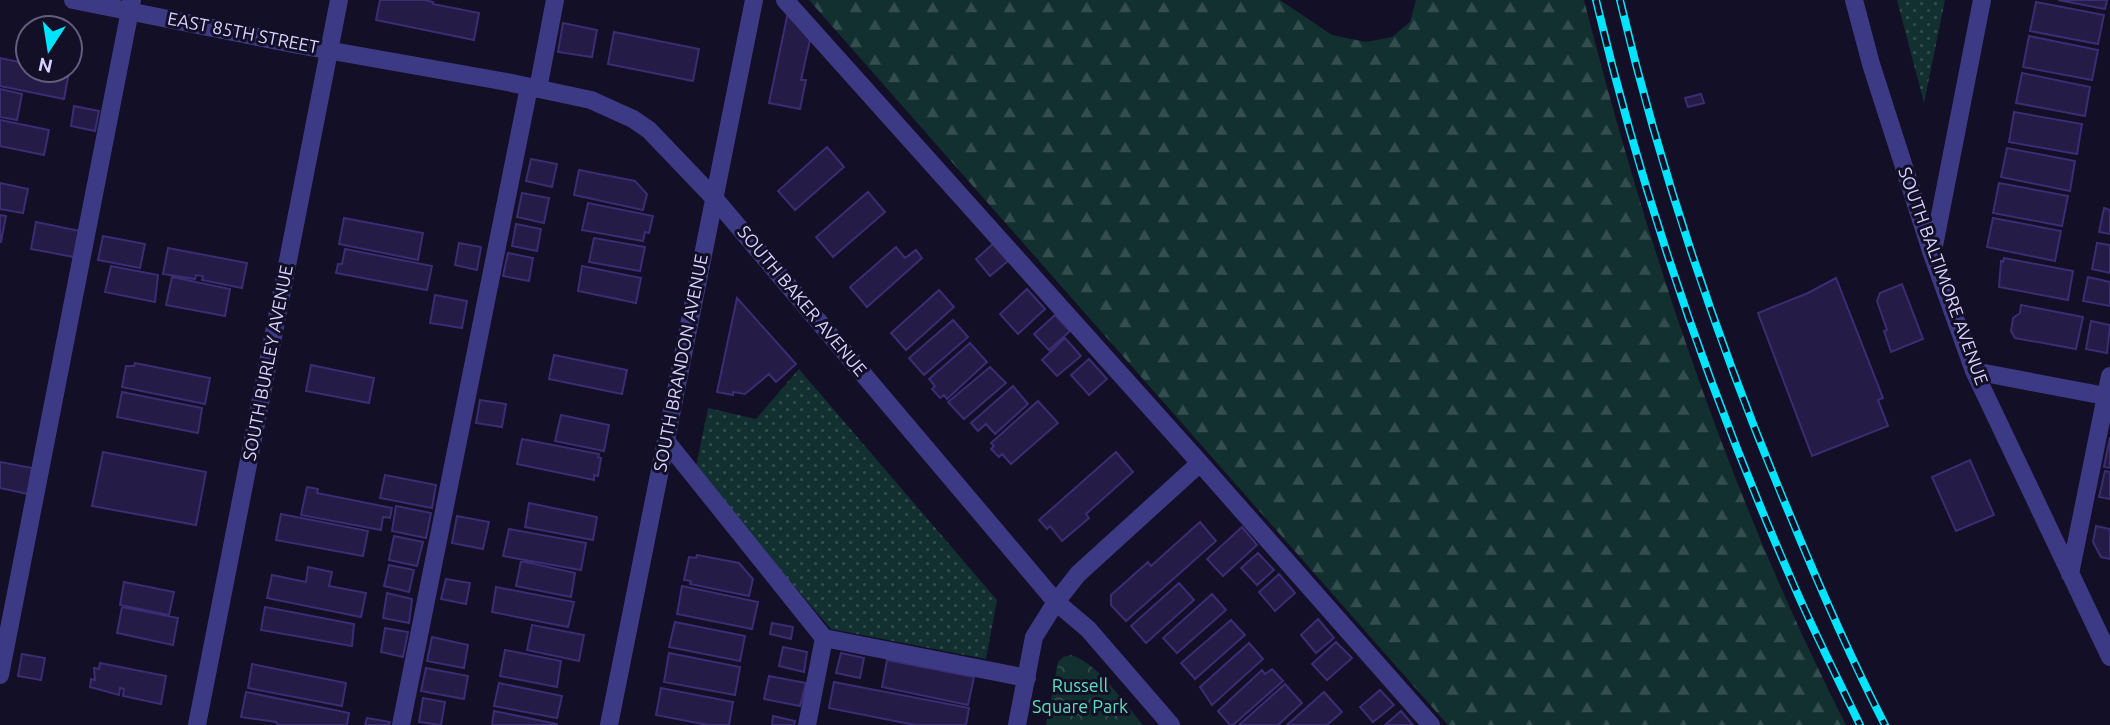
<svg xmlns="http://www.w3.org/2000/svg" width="2110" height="725" viewBox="0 0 2110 725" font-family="Ubuntu,sans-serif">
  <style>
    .grass { fill: url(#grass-dots) }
    .forest { fill: url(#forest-firs) }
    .park { fill: url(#park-crowns) }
    .building { fill: #241b47; stroke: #3b2d73; stroke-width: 2 }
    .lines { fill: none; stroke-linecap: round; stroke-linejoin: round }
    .minor { stroke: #3d3a85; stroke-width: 18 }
    .rail-casing { stroke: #00e5ff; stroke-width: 8 }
    .rail { stroke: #130f26; stroke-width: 5; stroke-dasharray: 16; stroke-linecap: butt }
    .labels { text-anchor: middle; stroke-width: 6; stroke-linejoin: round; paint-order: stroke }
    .street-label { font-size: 18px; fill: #d9d4ff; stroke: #130f26 }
    .park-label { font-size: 18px; fill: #5fe0c0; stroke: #130f26 }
  </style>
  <defs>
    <pattern id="grass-dots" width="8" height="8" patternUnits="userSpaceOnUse" patternTransform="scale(1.75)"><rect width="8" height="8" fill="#12302f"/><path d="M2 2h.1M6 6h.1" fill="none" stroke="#344d4e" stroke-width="1.8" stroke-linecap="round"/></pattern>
    <pattern id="forest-firs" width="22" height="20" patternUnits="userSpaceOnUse" patternTransform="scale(1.75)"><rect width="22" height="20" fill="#12302f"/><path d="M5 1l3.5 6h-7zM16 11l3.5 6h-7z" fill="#344d4e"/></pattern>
    <pattern id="park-crowns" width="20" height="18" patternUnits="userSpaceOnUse" patternTransform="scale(1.75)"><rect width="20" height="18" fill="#12302f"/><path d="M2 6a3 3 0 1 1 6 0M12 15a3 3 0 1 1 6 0" fill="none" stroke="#344d4e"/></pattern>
  </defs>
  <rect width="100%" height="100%" fill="#130f26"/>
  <path class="grass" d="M1897,0H1945L1924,103Z
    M799,369L997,600L986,659L831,629L695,472L708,408L756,419Z"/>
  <path class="forest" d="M809,0H1280L1332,35L1366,42L1392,37L1410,22L1416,0H1584C1648,249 1729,495 1846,725H1448Z"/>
  <path class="park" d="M1071,655C1097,662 1125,704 1143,725H1046L1058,662L1063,657Z"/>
  <path class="building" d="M380,0H425L433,2V4L479,13L474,40L376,20Z
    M2058,0H2107L2105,9Z
    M2036,2L2104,15L2098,44L2030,31Z
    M788,12L812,31L801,80H806L800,109L769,103Z
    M563,23L597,30L592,57L558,52Z
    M614,32L699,49L693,81L608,64Z
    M2029,36L2098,50L2092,80L2023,67Z
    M0,58L28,64V70L69,72L64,99L0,86Z
    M2022,73L2090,87L2085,116L2016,103Z
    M0,89L22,94L17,120L0,117Z
    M1701,94L1704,103L1688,107L1685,98Z
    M74,106L99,111L95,131L71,126Z
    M2014,112L2082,124L2077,154L2009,142Z
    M0,120L49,130L44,155L0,146Z
    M827,147L844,167L795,210L778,191Z
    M2007,148L2075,161L2070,191L2001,177Z
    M531,159L557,164L552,187L526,181Z
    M579,170L635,181L647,194L643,210L574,195Z
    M0,183L28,189L23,213L0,209Z
    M1999,183L2068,196L2062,226L1993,213Z
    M868,192L885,212L833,257L816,237Z
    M522,193L549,198L544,223L517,217Z
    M588,203L653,216L649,233L645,232L643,241L582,230Z
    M2104,208L2110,210V234L2099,232Z
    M0,215L6,216L1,242H0Z
    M344,218L423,233L418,260L339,244Z
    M1993,218L2061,231L2055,261L1987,247Z
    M36,222L80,231L74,257L31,249Z
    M516,224L541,229L537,251L512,246Z
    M103,236L145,244L140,268L98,260Z
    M594,238L645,247L640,271L589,262Z
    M459,243L481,247L477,270L455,265Z
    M2097,243L2110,245V273L2092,269Z
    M993,244L1008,261L990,276L976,259Z
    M896,247L905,258L916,250L922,258L867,307L850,287Z
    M168,248L247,263L242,288L202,280L203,276L196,275L195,279L163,274Z
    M345,249L432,266L427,290L336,273L338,264H342Z
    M508,253L533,258L529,281L503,276Z
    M2004,258L2073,271L2068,300L1999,287L2001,261L2003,262Z
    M111,266L158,275L155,302L105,292Z
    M582,266L641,278L636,303L578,291Z
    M172,277L230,289L225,316L166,305Z
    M2088,277L2110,282V306L2083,301Z
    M1836,278L1883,398L1878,400L1888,426L1812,456L1758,313L1808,293Z
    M1902,284L1923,339L1891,352L1884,331L1887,330L1877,301L1880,293Z
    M1027,289L1045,309L1018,334L1000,314Z
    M939,290L954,307L906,350L891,333Z
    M435,295L467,301L462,328L430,323Z
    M737,298L796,364L776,382L769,374L745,394L733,392V395L717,392Z
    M2021,305L2083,317L2076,349L2015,338L2011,331L2013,318L2020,313Z
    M1055,315L1070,331L1049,350L1034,334Z
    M953,320L968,337L924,375L909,358Z
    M2091,321L2110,325L2107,353L2086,349Z
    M1065,338L1081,356L1057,376L1042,360Z
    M970,343L987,362L947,399L944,395L940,398L932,389L935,386L929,379Z
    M554,355L627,370L622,394L549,379Z
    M1089,359L1107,379L1089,395L1071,375Z
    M135,363L210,378L205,404L122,387L126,366H134Z
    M311,365L374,378L369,403L306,391Z
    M990,367L1006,383L964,419L948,402Z
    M1013,386L1028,404L995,434L986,424L978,431L971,423Z
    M122,392L202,408L198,433L117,417Z
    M480,400L506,404L502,427L476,423Z
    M1038,401L1058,423L1011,464L1002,454L999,457L991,449L994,446L991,443Z
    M561,415L609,425L604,451L555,441Z
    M2110,437V468L2104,467Z
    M522,439L599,454L598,457L601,458L598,476L594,475V480L517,464Z
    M103,452L206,472L196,525L92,506Z
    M1116,452L1133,472L1086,514L1089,518L1062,541L1050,526L1047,529L1039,520Z
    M1970,460L1994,515L1956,531L1932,477Z
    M0,462L32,468L28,494L0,488Z
    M2105,471L2110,472V499L2099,497Z
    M385,475L436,485L432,508L380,498Z
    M307,487L318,489L317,493L392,508L390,518L383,517L381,530L301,515Z
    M529,503L597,517L593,540L525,527Z
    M396,506L431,513L426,538L392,531Z
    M281,514L368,531L363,556L276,540Z
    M457,516L489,522L483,549L452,543Z
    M1200,522L1216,541L1126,621L1111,605V595L1148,562L1151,566Z
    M2096,526L2110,529V559L2101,557L2093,542Z
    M1242,527L1257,545L1223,576L1207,559Z
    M509,529L586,543L581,570L503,556Z
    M394,536L423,542L417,566L389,560Z
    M1258,553L1274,570L1257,585L1241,568Z
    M697,555L739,563L753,579L749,596L690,584L691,581L684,580L689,557L696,558Z
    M521,561L575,573L571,597L516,586Z
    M389,565L414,570L409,592L384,586Z
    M308,567L332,572L329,586L366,593L361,617L267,598L272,575L306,582Z
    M1279,574L1295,593L1275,611L1259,592Z
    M446,579L470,583L466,604L441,599Z
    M124,582L174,592L169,615L120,605Z
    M1179,583L1194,600L1146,643L1131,626Z
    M682,586L758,602L752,629L677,614Z
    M496,587L574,602L568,627L492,612Z
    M387,593L412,599L409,623L383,618Z
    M1212,594L1226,610L1177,653L1163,638Z
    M122,607L178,618L173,645L117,633Z
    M265,607L354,624L352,646L261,630Z
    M1318,619L1334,638L1316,653L1301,635Z
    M1231,620L1245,635L1195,679L1181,663Z
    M675,622L745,636L740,661L669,647Z
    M772,623L793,627L791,639L770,634Z
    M532,625L584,635L579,661L527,650Z
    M385,628L408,632L403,657L381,652Z
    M432,637L468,645L464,668L427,661Z
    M1336,642L1352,658L1327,680L1312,664Z
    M1249,643L1263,659L1212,705L1200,687Z
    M783,647L807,652L804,672L779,666Z
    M505,650L561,661L557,687L500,676Z
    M669,653L740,667L735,695L664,682Z
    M841,653L864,658L860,678L836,673Z
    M22,654L45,658L41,680L18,676Z
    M887,660L974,677L968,705L882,687Z
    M100,663L166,676L161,704L123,696L124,689L120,688L119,695L90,687L91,679L95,680L94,668L99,669Z
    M252,664L346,683L342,706L248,688Z
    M426,668L468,676L464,699L421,691Z
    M1272,669L1283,681L1233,725H1230L1218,711L1262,670L1265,674Z
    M769,676L806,683L800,706L764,699Z
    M834,682L969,708L966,725H915L829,708Z
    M499,683L562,696L557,718L494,706Z
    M1285,684L1302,703L1278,725H1239Z
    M661,688L733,702L729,725H708L656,715Z
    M1380,690L1394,705L1373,722L1360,707Z
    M246,692L349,713L347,725H278L276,722L241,717Z
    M1324,692L1342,712L1327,725H1287Z
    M423,698L445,702L441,725L419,722Z
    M494,711L557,724V725H492Z
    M1401,711L1413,725H1385Z
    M773,716L795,721L794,725H772Z
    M367,718L390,722L389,725H365Z"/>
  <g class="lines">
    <path class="minor" d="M73,0L293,44L507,82L591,100L633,119L649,130L715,199L1056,602L1088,629L1171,725
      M785,0L1200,463L1431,725
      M1854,0L1871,64L1932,254L1974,371L2110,657
      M538,89L555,0
      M1933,251L1982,0
      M1974,371L2110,397
      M666,441L824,638L1027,678
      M2070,574L2110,376
      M0,675L132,0
      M197,725L339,0
      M401,725L529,87
      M609,725L754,0
      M807,725L824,638
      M1017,725L1034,637L1056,602L1078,574L1200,463"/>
    <g class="rail-casing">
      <path id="rail" d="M1596,0C1643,199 1710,394 1792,581C1813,630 1837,677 1860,725
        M1620,0C1661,174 1718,343 1787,508C1817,581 1849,655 1885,725"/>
    </g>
    <use href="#rail" class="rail"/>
  </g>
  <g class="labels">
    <g class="street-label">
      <text transform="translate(243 33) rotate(11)" y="6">EAST 85TH STREET</text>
      <text transform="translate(1943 276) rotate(70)" y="6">SOUTH BALTIMORE AVENUE</text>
      <text transform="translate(802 301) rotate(50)" y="6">SOUTH BAKER AVENUE</text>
      <text transform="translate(268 363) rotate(-79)" y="6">SOUTH BURLEY AVENUE</text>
      <text transform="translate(681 363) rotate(-79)" y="6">SOUTH BRANDON AVENUE</text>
    </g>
    <g class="park-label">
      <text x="1080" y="692">Russell<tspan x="1080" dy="21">Square Park</tspan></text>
    </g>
  </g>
  <g transform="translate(49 49) rotate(192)"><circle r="33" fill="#130f26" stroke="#625e7d" stroke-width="2"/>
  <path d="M0-5L12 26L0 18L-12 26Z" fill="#00e5ff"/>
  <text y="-10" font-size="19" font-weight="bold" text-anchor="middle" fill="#d9d4ff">N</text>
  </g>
</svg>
